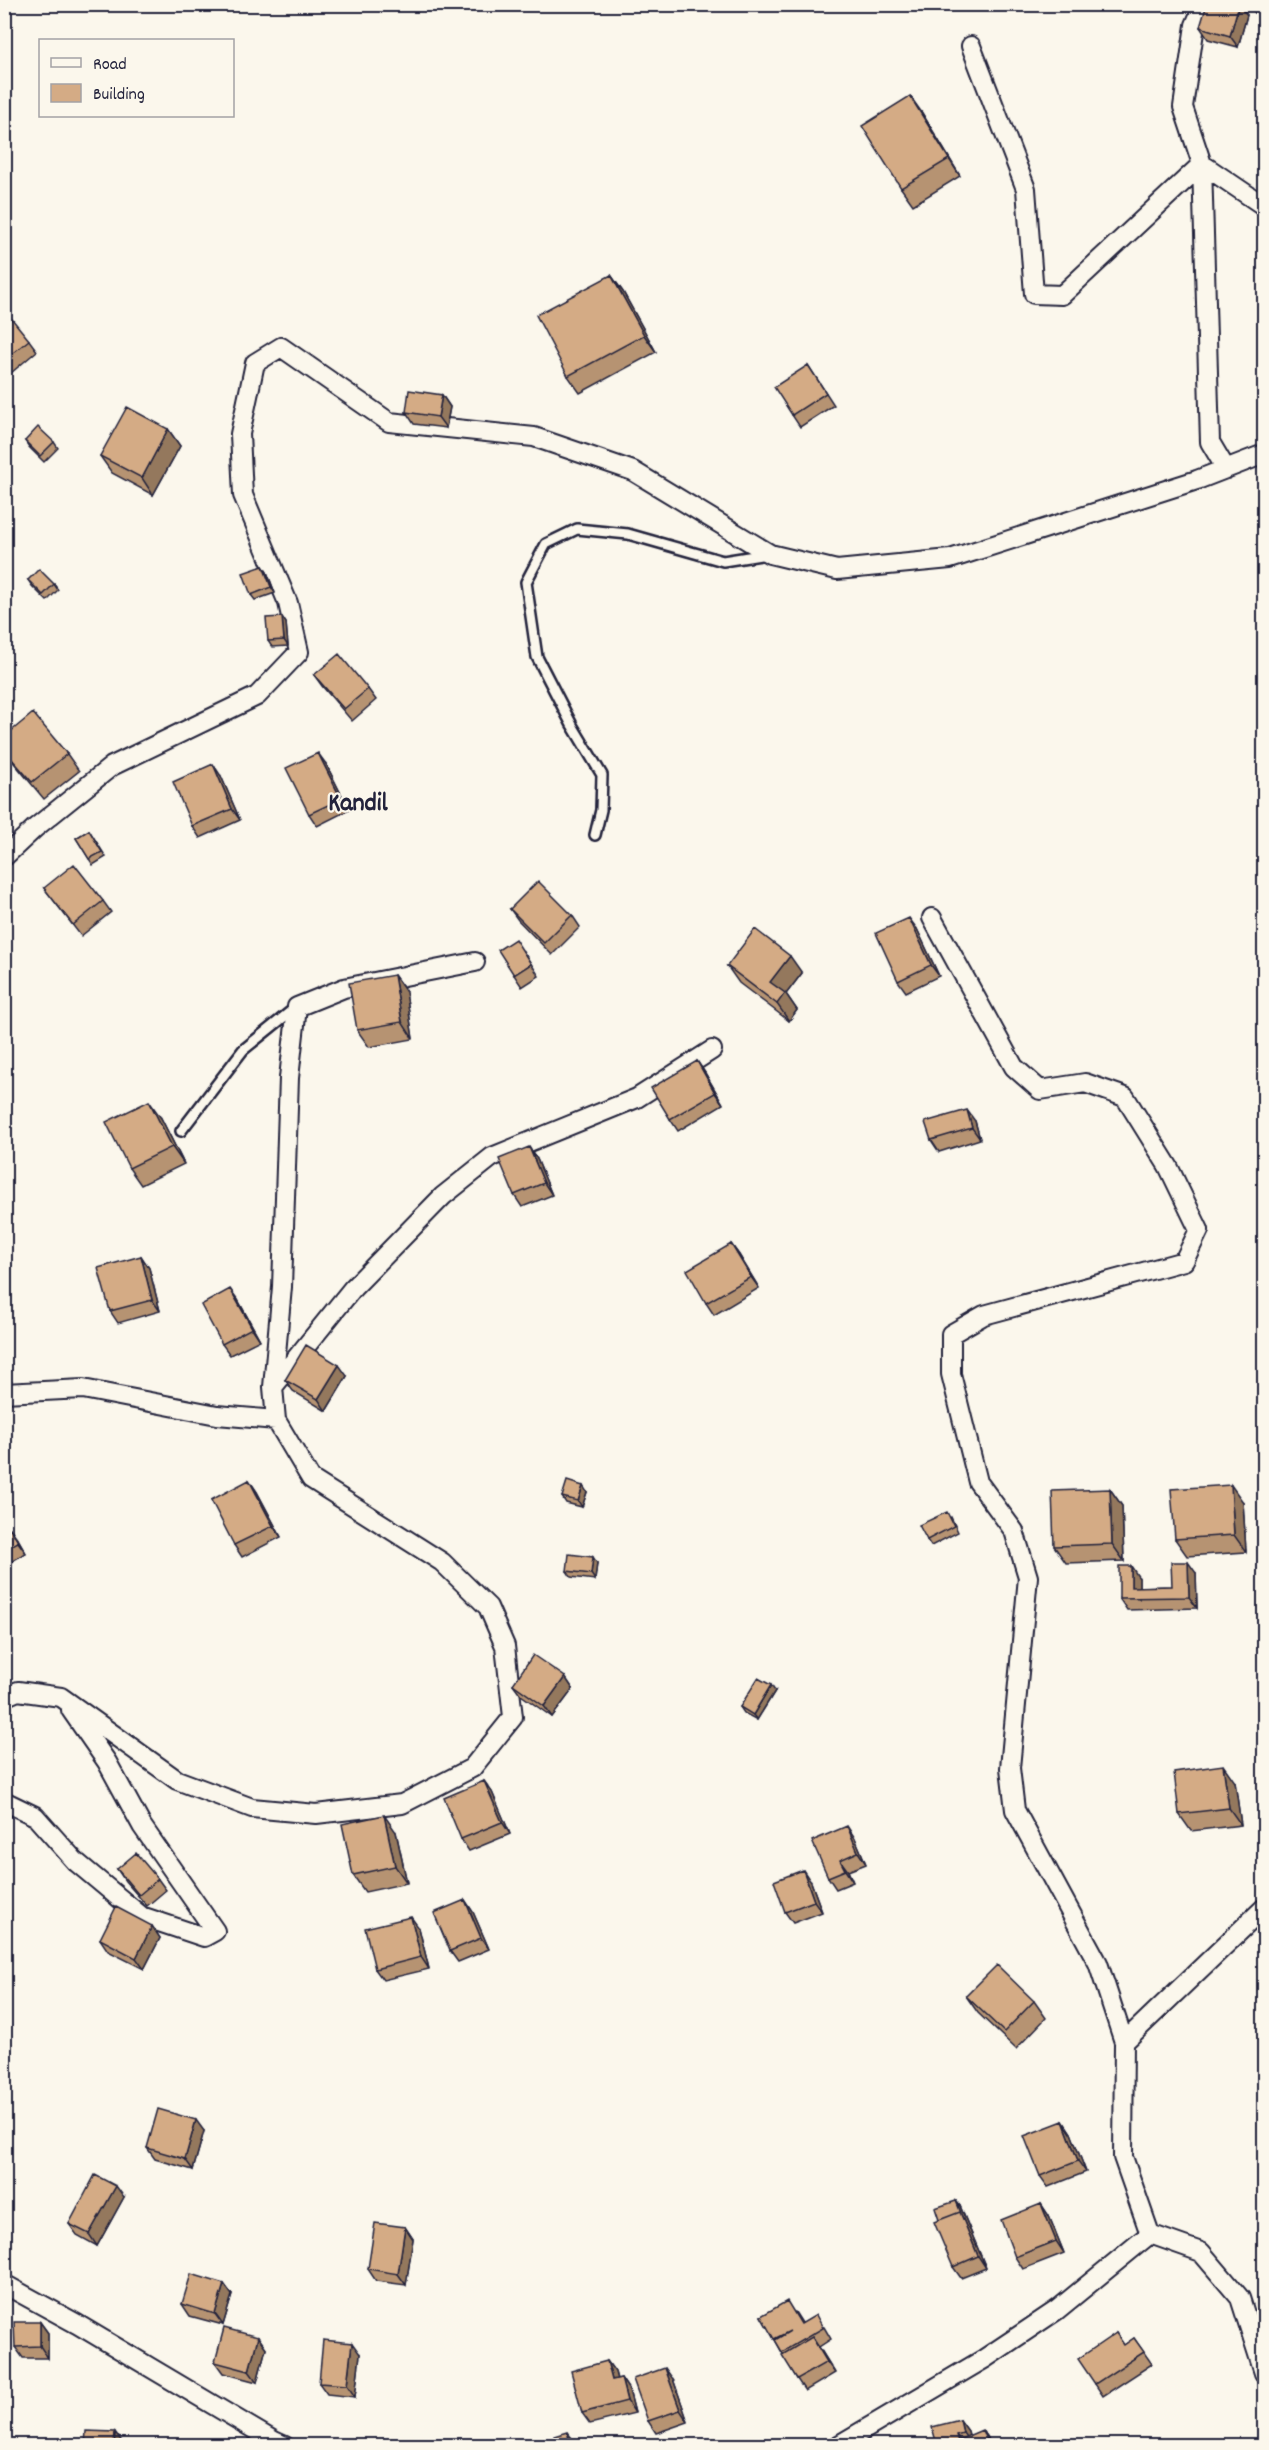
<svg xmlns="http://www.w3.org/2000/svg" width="1269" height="2450" viewBox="0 0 1269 2450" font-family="Dekko,sans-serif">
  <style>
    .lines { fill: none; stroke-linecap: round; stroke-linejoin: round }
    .service-casing { stroke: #22223b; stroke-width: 14 }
    .minor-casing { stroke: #22223b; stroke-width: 22 }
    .service { stroke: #fbf7ec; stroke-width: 9 }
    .minor { stroke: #fbf7ec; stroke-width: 18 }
    .wall { fill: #b69372; stroke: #22223b; stroke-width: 1.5 }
    .shaded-wall { fill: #94785d; stroke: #22223b; stroke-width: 1.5 }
    .building { fill: #d4ab85; stroke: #22223b; stroke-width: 1.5 }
    .labels { text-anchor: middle; stroke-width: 4.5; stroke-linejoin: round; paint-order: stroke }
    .neighbourhood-label { font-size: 26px; font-weight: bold; fill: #22223b; stroke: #fbf7ec }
  </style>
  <rect width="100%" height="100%" fill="#fbf7ec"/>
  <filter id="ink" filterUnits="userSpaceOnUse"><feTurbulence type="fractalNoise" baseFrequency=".0167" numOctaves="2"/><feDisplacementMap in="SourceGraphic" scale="12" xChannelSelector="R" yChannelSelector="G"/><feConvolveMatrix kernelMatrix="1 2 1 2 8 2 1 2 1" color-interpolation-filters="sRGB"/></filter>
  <g filter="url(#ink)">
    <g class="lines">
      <g class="service-casing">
        <path id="service" d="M595,835L601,810L602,775L572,725L537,657L526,582L546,544L577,529L628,534L723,561L767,554
          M181,1131L243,1050L295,1008"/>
      </g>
      <g class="minor-casing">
        <path id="minor" d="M1204,4L1195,25L1183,107L1202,164L1210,442L1226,469
          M1261,4L1264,8
          M971,46L1026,189L1034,294L1062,295L1202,164L1264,206
          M4,857L35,828L112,766L257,696L299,652L288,603L243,495L240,434L255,363L281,347L389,422L534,437L633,471L770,554L837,570L950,559L1197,480L1264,454
          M932,918L1014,1067L1040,1090L1085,1083L1125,1097L1168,1166L1199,1230L1184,1261L984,1315L951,1334V1374L978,1482L1014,1531L1028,1577L1010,1768L1015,1810L1098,1963L1124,2042
          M273,1387L353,1288L443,1196L492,1157L637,1098L712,1050
          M4,1393L83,1389L217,1415L276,1420
          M4,1697L18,1691L61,1697L177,1780L252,1808L316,1814L402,1804L472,1768L513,1717L505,1646L488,1607L442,1562L311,1479L276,1420L273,1387L282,1287L289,1078L297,1007L344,988L475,962
          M4,1801L35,1816L75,1861L141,1916L204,1937L215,1931L142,1826L107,1762L71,1710
          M1264,1908L1124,2042L1123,2157L1150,2234L1201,2252L1240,2298L1264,2373
          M4,2284L77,2324L274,2441L285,2446
          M837,2446L984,2359L1057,2310L1150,2234"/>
      </g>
      <use href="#service" class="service"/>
      <use href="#minor" class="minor"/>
    </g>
    <path class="wall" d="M1239,4L1247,15L1238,47L1208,39L1200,27Z
      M922,113L960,176L913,205L901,188Z
      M611,275L623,292L656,352L580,393L568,376Z
      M4,325L29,340L37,351L11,373L4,366Z
      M808,365L834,405L800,427L792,415Z
      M442,395L450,407L446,428L414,424L406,412Z
      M168,429L180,446L153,495L112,473L100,456Z
      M25,441L54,442L58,448L44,462L29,447Z
      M263,566L267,572L275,593L255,600L251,595Z
      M28,580L54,584L58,590L47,601L32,586Z
      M282,617L286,623L288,646L272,647L268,641Z
      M314,675L368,689L376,700L352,721L322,686Z
      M4,737L67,754L79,771L44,799L4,751Z
      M326,764L349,810L317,826L309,814Z
      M221,776L240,820L200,838L192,826Z
      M89,830L106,857L93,865L76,838Z
      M44,888L103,901L111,912L81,936Z
      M510,909L572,915L580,927L552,955L518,920Z
      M917,929L939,976L906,992L898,981Z
      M523,951L539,976L522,987L514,975Z
      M727,966L802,973L786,994L797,1010L789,1021L739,983Z
      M394,975L406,992L413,1039L369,1047L357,1030Z
      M697,1061L705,1073L723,1104L678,1131L670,1119Z
      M161,1118L184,1164L141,1185L129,1168Z
      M975,1121L980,1139L939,1152L931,1140Z
      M537,1159L552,1195L522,1207L514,1195Z
      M731,1244L739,1255L759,1288L714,1315L706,1303Z
      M141,1256L149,1268L160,1311L118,1323L110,1311Z
      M238,1300L260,1340L230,1355L222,1344Z
      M347,1376L326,1411L293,1391L285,1380Z
      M249,1480L257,1492L281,1537L242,1557L234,1545Z
      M1110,1489L1122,1506L1124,1561L1066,1563L1054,1546Z
      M587,1492L582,1507L566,1503L562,1497Z
      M1243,1502L1246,1552L1187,1556L1175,1539Z
      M951,1517L958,1532L931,1546L927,1540Z
      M4,1531L18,1539L26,1553L4,1566Z
      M597,1563L595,1580L571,1577L567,1571Z
      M1196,1573L1197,1608L1127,1610L1119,1598L1139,1578V1587L1172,1586Z
      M565,1677L573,1689L552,1717L521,1695L513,1684Z
      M775,1691L757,1720L744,1713L740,1707Z
      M484,1781L492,1792L510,1834L469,1851L461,1839Z
      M1235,1782L1241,1825L1191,1831L1179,1814Z
      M396,1832L407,1883L365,1892L353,1875Z
      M855,1838L866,1864L848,1871L853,1882L836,1889L828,1877Z
      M117,1869L158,1879L166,1890L147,1906L125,1881Z
      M811,1882L822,1912L793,1923L785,1912Z
      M465,1900L473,1912L489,1949L458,1962L450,1951Z
      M152,1926L160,1938L144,1969L108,1951L100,1939Z
      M419,1928L429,1969L383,1980L375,1969Z
      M966,1996L1034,2001L1046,2018L1016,2049L978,2013Z
      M1063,2121L1071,2133L1086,2172L1048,2187L1040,2176Z
      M204,2131L193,2170L155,2159L147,2148Z
      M124,2197L97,2246L77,2235L69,2224Z
      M956,2201L960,2206L986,2268L961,2278L953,2267Z
      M1041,2204L1049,2216L1064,2253L1023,2269L1015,2257Z
      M405,2227L413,2239L406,2285L376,2281L368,2269Z
      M224,2284L232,2295L223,2325L190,2316L182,2304Z
      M795,2312L802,2323L824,2327L831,2339L819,2347L835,2373L805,2391L797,2379L775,2340L761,2316Z
      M40,2322L48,2333V2358H23L15,2347Z
      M1116,2333L1124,2345L1134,2338L1152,2364L1103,2396L1095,2384Z
      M258,2337L266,2348L257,2382L223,2373L215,2362Z
      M360,2354L355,2397L327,2394L319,2383Z
      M607,2361L615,2372L617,2379L621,2378L629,2390L635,2413L590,2424L582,2413Z
      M673,2379L688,2422L656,2433L648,2421Z
      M960,2420L968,2431L969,2435L990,2442L937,2445Z"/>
    <path class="shaded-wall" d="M1239,4L1247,15L1238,47L1230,36Z
      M910,96L922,113L960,176L949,159Z
      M611,275L623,292L656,352L644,335Z
      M442,395L450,407L446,428L438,417Z
      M168,429L180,446L153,495L142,478Z
      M263,566L267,572L275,593L271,587Z
      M282,617L286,623L288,646L284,640Z
      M318,753L326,764L349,810L341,799Z
      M213,764L221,776L240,820L232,809Z
      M909,918L917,929L939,976L931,965Z
      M790,956L802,973L786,994L797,1010L789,1021L777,1004L770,982Z
      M394,975L406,992L413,1039L402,1022Z
      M697,1061L705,1073L723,1104L715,1093Z
      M149,1101L161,1118L184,1164L172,1147Z
      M967,1110L975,1121L980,1139L972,1128Z
      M529,1147L537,1159L552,1195L544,1183Z
      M731,1244L739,1255L759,1288L751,1277Z
      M141,1256L149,1268L160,1311L152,1300Z
      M230,1289L238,1300L260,1340L252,1328Z
      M339,1365L347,1376L326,1411L318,1399Z
      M249,1480L257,1492L281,1537L273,1526Z
      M1231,1485L1243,1502L1246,1552L1234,1535Z
      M583,1486L587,1492L582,1507L578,1501Z
      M1110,1489L1122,1506L1124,1561L1112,1544Z
      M10,1528L18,1539L26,1553L18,1542Z
      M593,1557L597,1563L595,1580L591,1574Z
      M1188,1562L1196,1573L1197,1608L1189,1597Z
      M1131,1566L1139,1578V1598L1131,1587Z
      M565,1677L573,1689L552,1717L544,1706Z
      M771,1685L775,1691L757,1720L753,1715Z
      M1223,1765L1235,1782L1241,1825L1229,1808Z
      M484,1781L492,1792L510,1834L502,1822Z
      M384,1815L396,1832L407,1883L395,1866Z
      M847,1826L855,1838L866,1864L858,1852Z
      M840,1860L848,1871L853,1882L845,1870Z
      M803,1870L811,1882L822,1912L814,1901Z
      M465,1900L473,1912L489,1949L481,1938Z
      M411,1917L419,1928L429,1969L421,1957Z
      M152,1926L160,1938L144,1969L136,1958Z
      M196,2120L204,2131L193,2170L185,2159Z
      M1063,2121L1071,2133L1086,2172L1078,2161Z
      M116,2186L124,2197L97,2246L89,2234Z
      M956,2201L960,2206L986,2268L978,2256L960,2212Z
      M1041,2204L1049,2216L1064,2253L1056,2241Z
      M405,2227L413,2239L406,2285L398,2274Z
      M224,2284L232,2295L223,2325L215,2314Z
      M40,2322L48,2333V2358L40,2346Z
      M258,2337L266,2348L257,2382L249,2371Z
      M812,2337L820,2349L835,2373L827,2362Z
      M352,2343L360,2354L355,2397L347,2385Z
      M607,2361L615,2372L620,2392L612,2380Z
      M665,2368L673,2379L688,2422L680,2410Z
      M621,2378L629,2390L635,2413L627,2401Z
      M960,2420L968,2431L971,2444L963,2433Z
      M982,2430L990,2442L991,2445H988Z
      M115,2432L123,2443V2445H114Z
      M567,2432L572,2438L573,2445H571Z
      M956,2435L964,2445H959Z"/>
    <path class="building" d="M1207,4H1239L1230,36L1200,27Z
      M910,96L949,159L901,188L862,126Z
      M611,275L644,335L568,376L536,315Z
      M12,319L29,340L4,360V325Z
      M808,365L826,393L792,415L774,387Z
      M409,390L442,395L438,417L406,412Z
      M127,407L168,429L142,478L100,456Z
      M38,427L54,442L40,456L25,441Z
      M263,566L271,587L251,595L243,573Z
      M39,569L54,584L43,595L28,580Z
      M282,617L284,640L268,641L266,618Z
      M339,654L368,689L344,709L314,675Z
      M33,713L67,754L32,782L4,750V737Z
      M318,753L341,799L309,814L286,768Z
      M213,764L232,809L192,826L173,782Z
      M89,830L102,852L89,859L76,838Z
      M74,864L103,901L73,925L44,888Z
      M538,881L572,915L544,943L510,909Z
      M909,918L931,965L898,981L876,933Z
      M755,929L790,956L770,982L785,993L777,1004L727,966Z
      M515,939L531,964L514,975L498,950Z
      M394,975L402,1022L357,1030L349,983Z
      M697,1061L715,1093L670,1119L651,1088Z
      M149,1101L172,1147L129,1168L106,1122Z
      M967,1110L972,1128L931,1140L925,1122Z
      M529,1147L544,1183L514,1195L499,1159Z
      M731,1244L751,1277L706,1303L687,1270Z
      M141,1256L152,1300L110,1311L98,1268Z
      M230,1289L252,1328L222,1344L201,1305Z
      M306,1345L339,1365L318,1399L285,1380Z
      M249,1480L273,1526L234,1545L211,1500Z
      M567,1481L583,1486L578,1501L562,1497Z
      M1231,1485L1234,1535L1175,1539L1171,1489Z
      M1110,1489L1112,1544L1054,1546L1052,1491Z
      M947,1512L954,1526L927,1540L919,1525Z
      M10,1528L18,1542L4,1550V1531Z
      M569,1554L593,1557L591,1574L567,1571Z
      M1171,1562H1188L1189,1597L1119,1598V1566H1131V1587L1172,1586Z
      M533,1655L565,1677L544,1706L513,1684Z
      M758,1678L771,1685L753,1715L740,1707Z
      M1223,1765L1229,1808L1179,1814L1174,1772Z
      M484,1781L502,1822L461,1839L444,1798Z
      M384,1815L395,1866L353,1875L342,1824Z
      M847,1826L858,1852L840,1860L845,1870L828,1877L812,1841Z
      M136,1853L158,1879L139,1895L117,1869Z
      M803,1870L814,1901L785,1912L774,1881Z
      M465,1900L481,1938L450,1951L434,1913Z
      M116,1907L152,1926L136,1958L100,1939Z
      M411,1917L421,1957L375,1969L365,1928Z
      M997,1965L1034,2001L1004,2032L966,1996Z
      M158,2109L196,2120L185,2159L147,2148Z
      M1063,2121L1078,2161L1040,2176L1024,2136Z
      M95,2175L116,2186L89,2234L69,2224Z
      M956,2201L961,2213L960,2212L939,2220L935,2208Z
      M1041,2204L1056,2241L1015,2257L1001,2220Z
      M960,2212L978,2256L953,2267L934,2222Z
      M375,2223L405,2227L398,2274L368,2269Z
      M191,2274L224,2284L215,2314L182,2304Z
      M787,2301L801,2324L816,2315L823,2328L782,2352L775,2340L790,2331L774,2339L761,2316Z
      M14,2322H40V2346L15,2347Z
      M224,2328L258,2337L249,2371L215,2362Z
      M1116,2333L1124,2345L1134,2338L1144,2352L1095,2384L1078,2359Z
      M812,2337L827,2362L797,2379L782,2355Z
      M323,2340L352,2343L347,2385L319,2383Z
      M607,2361L612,2380L621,2378L627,2401L582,2413L571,2371Z
      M665,2368L680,2410L648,2421L633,2379Z
      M960,2420L963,2433L956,2435L959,2445H937L932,2427Z
      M982,2430L988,2445H963L961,2439Z
      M86,2431L115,2432L114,2445H85Z
      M567,2432L571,2445H556L554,2436Z
      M225,2442L235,2445H224Z"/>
  </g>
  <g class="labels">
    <g class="neighbourhood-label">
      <text x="358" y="810">Kandil</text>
    </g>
  </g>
  <rect width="1269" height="2450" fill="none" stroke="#fbf7ec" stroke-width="24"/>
  <rect x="12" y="12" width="1245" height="2426" fill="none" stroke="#22223b" stroke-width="2" filter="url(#ink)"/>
  <rect x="39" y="39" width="195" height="78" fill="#fbf7ec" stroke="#a4a2a5" stroke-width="1.5"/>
  <rect x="51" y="58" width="30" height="9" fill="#fbf7ec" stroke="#a4a2a5" stroke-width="1.5"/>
  <text x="93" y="69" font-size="18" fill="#22223b">Road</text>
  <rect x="51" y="84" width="30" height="18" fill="#d4ab85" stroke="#a4a2a5" stroke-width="1.5"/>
  <text x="93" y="99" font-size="18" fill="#22223b">Building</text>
</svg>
